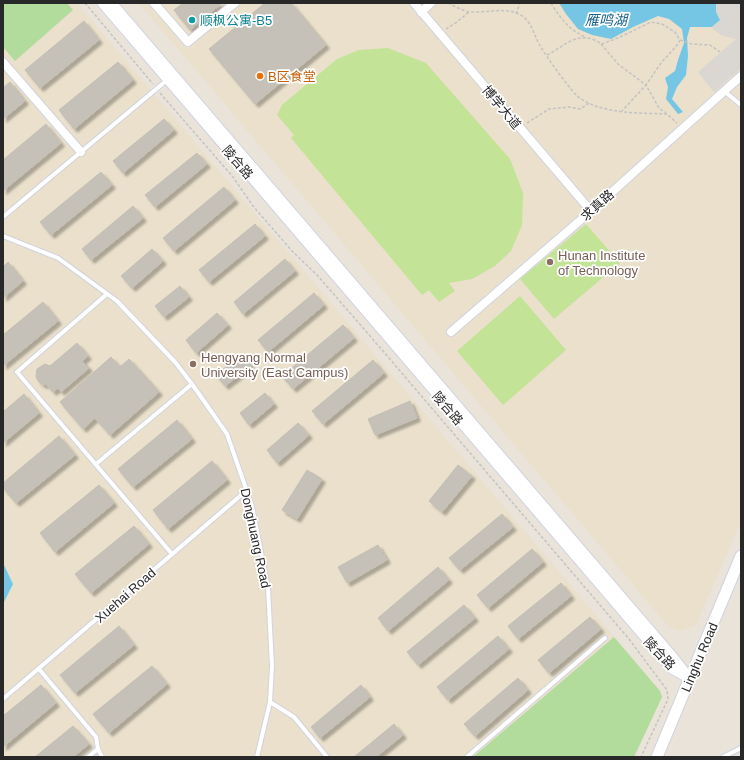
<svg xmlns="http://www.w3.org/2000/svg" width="744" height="760" viewBox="0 0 744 760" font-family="Helvetica,'Noto Sans SC',sans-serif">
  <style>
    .education { fill: #eae0cb }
    .green { fill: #b1dc9b }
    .pitch { fill: #c3e397 }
    .plaza { fill: #dad6d1 }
    .water { fill: #75c6e4 }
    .building { fill: #c5c1b9; stroke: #c4bfb4; filter: url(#shadow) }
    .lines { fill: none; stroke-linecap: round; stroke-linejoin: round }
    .service-casing { stroke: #d0d3e0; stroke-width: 6 }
    .minor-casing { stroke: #d0d3e0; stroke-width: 10 }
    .tertiary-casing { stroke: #d0d3e0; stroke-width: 11 }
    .secondary-casing { stroke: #d0d3e0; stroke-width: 13 }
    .path { stroke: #c3c3c3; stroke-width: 1.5; stroke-dasharray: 3 2; stroke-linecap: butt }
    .service { stroke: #fff; stroke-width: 4 }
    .minor { stroke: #fff; stroke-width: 8 }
    .tertiary { stroke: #fff; stroke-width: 9 }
    .secondary { stroke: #fff; stroke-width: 11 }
    .culture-dot { fill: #0f9aa8; stroke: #fff; stroke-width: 1.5 }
    .food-dot { fill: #e8710a; stroke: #fff; stroke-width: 1.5 }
    .education-dot { fill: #8d6e63; stroke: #fff; stroke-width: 1.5 }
    .labels { text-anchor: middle; stroke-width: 3.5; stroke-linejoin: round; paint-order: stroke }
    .culture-label { font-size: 13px; fill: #0d838f; stroke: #fff; text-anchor: start }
    .food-label { font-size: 13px; fill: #c56008; stroke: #fff; text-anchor: start }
    .street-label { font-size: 13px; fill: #282828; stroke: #fff }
    .education-label { font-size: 13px; fill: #785e54; stroke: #fff; text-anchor: start }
    .water-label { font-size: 14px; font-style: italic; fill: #17648c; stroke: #fff }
  </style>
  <defs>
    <filter id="shadow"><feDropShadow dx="3.5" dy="3.5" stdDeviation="1" flood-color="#0004"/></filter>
  </defs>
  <rect width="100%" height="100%" fill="#e9e3da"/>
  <path class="education" d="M3,3H77L660,691L662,697L634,757H3Z
    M139,3H741V521L696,625L680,631L669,627Z"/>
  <path class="green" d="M3,3H67L73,10L15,61L3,47Z
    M614,637L660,691L662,697L634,757H473Z"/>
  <path class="pitch" d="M388,48L426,63L510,159L523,193L522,225L511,251L495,266L472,279L449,283L455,291L439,302L429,290L422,295L291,138L294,135L277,115L282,105L337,59L359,50Z
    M586,224L620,263L554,319L520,279Z
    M520,296L566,350L503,405L457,351Z"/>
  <path class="plaza" d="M716,3H741V68L714,92L698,72L736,39L721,35L712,28L720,20L716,12Z"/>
  <path class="water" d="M559,3H716V12L720,20L712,27H690L687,38L688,56L686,75L677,87L672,99L683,112L678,114L666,99L668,87L665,78L675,71L678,60L684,43L682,29L669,19L658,16L633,27L611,39L592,35L578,29L566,14Z
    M3,563L13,584L3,604Z"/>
  <path class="building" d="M183,3H222L190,30L174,10Z
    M265,3H291L326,45L255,104L209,49Z
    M84,21L99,40L40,88L25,70Z
    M118,62L133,80L74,129L59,110Z
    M10,82L25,101L3,119V88Z
    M164,119L174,130L123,173L113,161Z
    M46,124L61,143L3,191V160Z
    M197,153L207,164L155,207L145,195Z
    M101,172L112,185L51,235L40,222Z
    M224,187L235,200L174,251L163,238Z
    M133,206L143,218L91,260L82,249Z
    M255,224L265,236L209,282L199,270Z
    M152,249L163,261L132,288L121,276Z
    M285,259L295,271L243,314L234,302Z
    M8,262L23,281L3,298V267Z
    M180,286L189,297L164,317L155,306Z
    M314,293L324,305L268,352L258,340Z
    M43,302L58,321L3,366V335Z
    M217,313L228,325L196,353L186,340Z
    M343,325L354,338L293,389L282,376Z
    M77,343L88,356L82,361L89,368L61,392L58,388L53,392L46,384L43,385L38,381L36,376L37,369L45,364L50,366Z
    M242,354L251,366L225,386L216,375Z
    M111,357L120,367L129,359L159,392L110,435L95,418L83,429L60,402Z
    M373,360L384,373L323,424L312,411Z
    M265,393L274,404L249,425L240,413Z
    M24,394L39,413L3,443V412Z
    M410,401L417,418L375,435L368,419Z
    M177,420L192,439L133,487L118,469Z
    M298,423L309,435L277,463L267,450Z
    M59,436L75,455L16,503L3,488V483Z
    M212,461L227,480L168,529L153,510Z
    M458,465L472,476L442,512L429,501Z
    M307,470L322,479L297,519L282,510Z
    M99,485L114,503L55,552L40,533Z
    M502,514L513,527L460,570L449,558Z
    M134,526L149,544L91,593L75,574Z
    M378,545L387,560L347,583L338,567Z
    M532,549L543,562L488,608L477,595Z
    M438,567L449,580L388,631L378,618Z
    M561,583L571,596L518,639L508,626Z
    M464,605L475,618L418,665L407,652Z
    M590,617L601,629L549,673L538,660Z
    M119,626L134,645L75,693L60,675Z
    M498,636L509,649L448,700L437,687Z
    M152,666L167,684L109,733L93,714Z
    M518,678L528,690L475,736L464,724Z
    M41,685L56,703L3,747V716Z
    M361,685L370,697L320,738L311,727Z
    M394,724L403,735L376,757H354Z
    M73,726L89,744L73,757H35Z"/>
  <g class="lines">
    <g class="service-casing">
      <path id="service" d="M724,91L741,105
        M3,217L167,80
        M3,236L58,258L117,301L175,362L192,384L227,434L252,506L268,588L272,666L270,702L257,757
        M107,294L17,372L172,554
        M96,464L192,384
        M39,669L96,737L98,749L88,757
        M3,699L247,490
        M270,702L294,717L327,757
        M98,749L102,757
        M467,757L605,638
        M723,757L741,748"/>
    </g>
    <g class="minor-casing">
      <path id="minor" d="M154,3L188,42L235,3
        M414,3L591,211
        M421,12L431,3
        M3,62L81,152
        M451,332L591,211L741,76"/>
    </g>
    <g class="tertiary-casing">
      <path id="tertiary" d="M102,3L672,669L690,679
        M112,3L674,658L688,676"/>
    </g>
    <g class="secondary-casing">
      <path id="secondary" d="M657,757L741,556"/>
    </g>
    <path class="path" d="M85,3L153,84
      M448,3C454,6 463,11 470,12C486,13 504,7 519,14C532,21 533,33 539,44C544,53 573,95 581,99C604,114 640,113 667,114L677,123
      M551,3C560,18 570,31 586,37
      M516,14L520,3
      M446,29L457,22L469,12
      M680,40L692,44L710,45L720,52
      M601,44L618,64L646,85L622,111
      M547,55C560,49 571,36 587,38C592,38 598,42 602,44L620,37L651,22L662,24L675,32L680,40L678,44L661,63L646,85L659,108L666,113
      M160,93L233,177L253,206L292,251L317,275L383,351L629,639L667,690L668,699L641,757
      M527,123L549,109L570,107L580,109L589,103"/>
    <use href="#service" class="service"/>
    <use href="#minor" class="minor"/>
    <use href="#tertiary" class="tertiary"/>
    <use href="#secondary" class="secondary"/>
  </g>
  <circle class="culture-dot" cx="192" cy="20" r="4"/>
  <circle class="food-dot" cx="260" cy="76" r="4"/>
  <g class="education-dot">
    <circle cx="550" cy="262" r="4"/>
    <circle cx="193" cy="364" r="4"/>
  </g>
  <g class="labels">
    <g class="culture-label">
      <text x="200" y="25">顺枫公寓-B5</text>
    </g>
    <g class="food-label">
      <text x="268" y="81">B区食堂</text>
    </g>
    <g class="street-label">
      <text transform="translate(502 107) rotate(50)" y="5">博学大道</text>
      <text transform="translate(238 162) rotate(49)" y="5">陵合路</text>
      <text transform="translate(597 205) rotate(-42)" y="5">求真路</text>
      <text transform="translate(448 408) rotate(49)" y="5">陵合路</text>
      <text transform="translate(256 538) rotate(78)" y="5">Donghuang Road</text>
      <text transform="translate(125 595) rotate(-41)" y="5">Xuehai Road</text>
      <text transform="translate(660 653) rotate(47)" y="5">陵合路</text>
      <text transform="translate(699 657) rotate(-67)" y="5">Linghu Road</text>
    </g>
    <g class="education-label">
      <text x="558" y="260">Hunan Institute<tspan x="558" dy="15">of Technology</tspan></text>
      <text x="201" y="362">Hengyang Normal<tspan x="201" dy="15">University (East Campus)</tspan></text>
    </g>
    <g class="water-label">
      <text x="606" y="25">雁鸣湖</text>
    </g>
  </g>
  <rect width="744" height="760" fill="none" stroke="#282828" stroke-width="8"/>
</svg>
